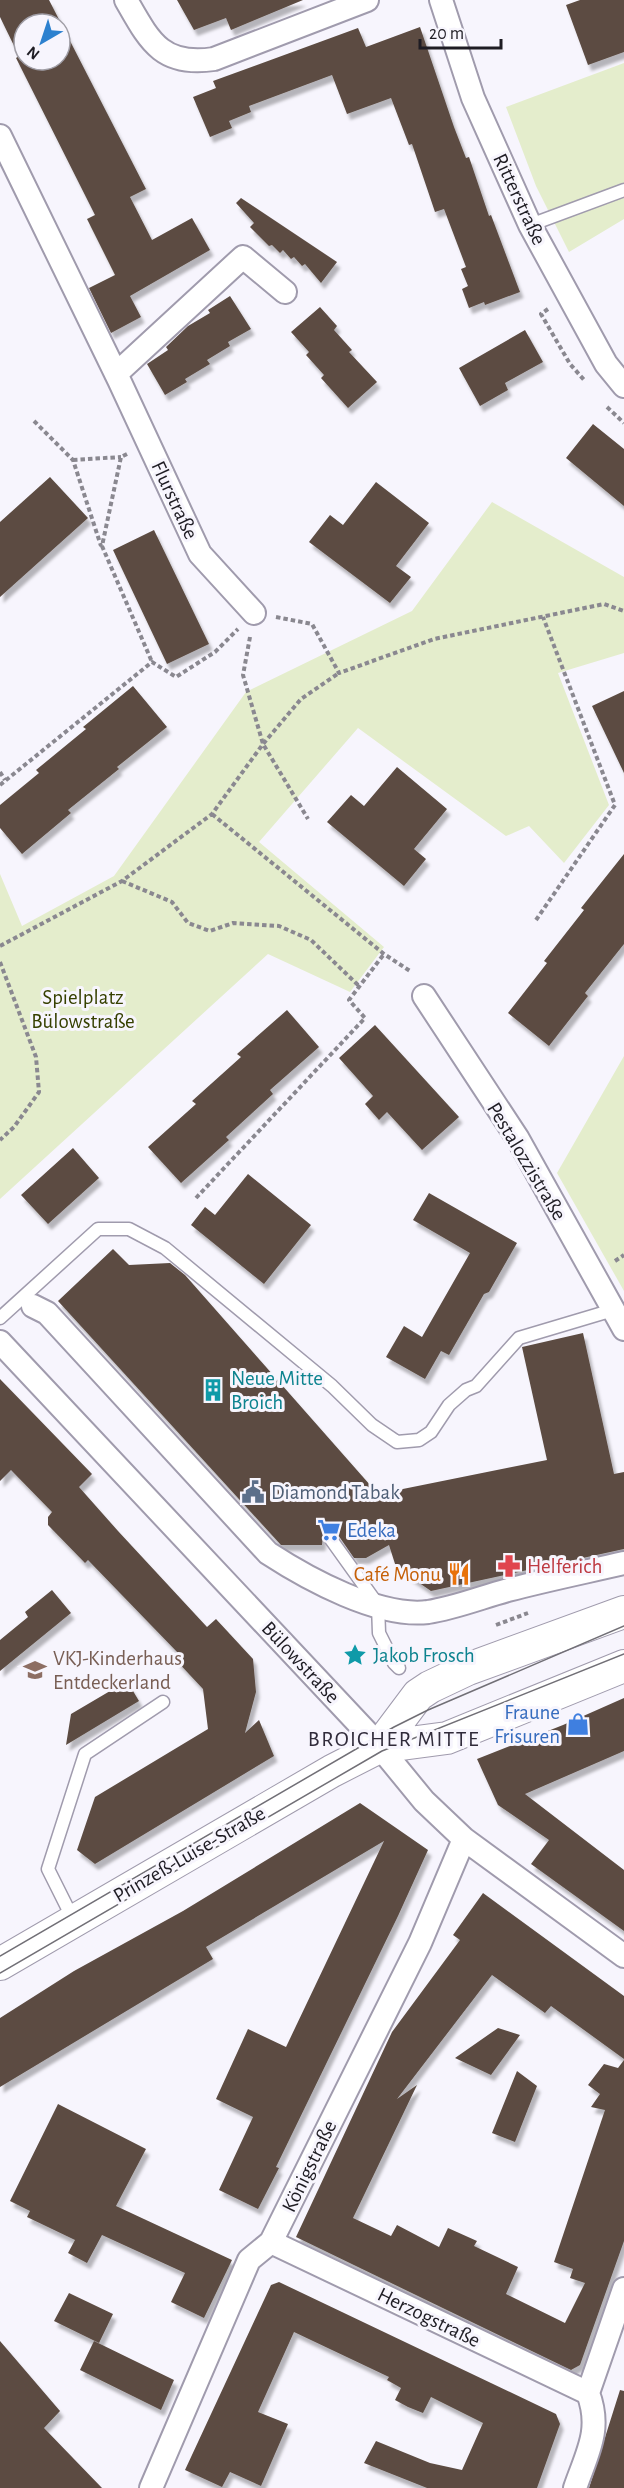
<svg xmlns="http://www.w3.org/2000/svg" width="624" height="2488" viewBox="0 0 624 2488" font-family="'Alegreya Sans',sans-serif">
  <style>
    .green { fill: #e4edcc }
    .building { fill: #5c4c42; fill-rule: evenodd; filter: url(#shadow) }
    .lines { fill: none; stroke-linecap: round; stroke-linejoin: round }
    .lane-casing { stroke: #a09bad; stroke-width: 15 }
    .street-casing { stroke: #a09bad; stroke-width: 26 }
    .secondary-casing { stroke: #a09bad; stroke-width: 34 }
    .path { stroke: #8a8890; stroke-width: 4; stroke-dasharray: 4.5 3; stroke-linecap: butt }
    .lane { stroke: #fff; stroke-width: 12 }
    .street { stroke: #fff; stroke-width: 22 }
    .secondary { stroke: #fff; stroke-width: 32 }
    .tram { stroke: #716f76; stroke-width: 1.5 }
    .labels { text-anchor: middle; stroke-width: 6; stroke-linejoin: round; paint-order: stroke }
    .street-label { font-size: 21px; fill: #1e1c23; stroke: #f7f5fd }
    .park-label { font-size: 21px; fill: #364000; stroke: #f7f5fd }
    .culture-label { font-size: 21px; fill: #0d838f; stroke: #f7f5fd; text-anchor: start }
    .service-label { font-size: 21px; fill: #4e5e75; stroke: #f7f5fd; text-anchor: start }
    .shop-label { font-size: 21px; fill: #366cbe; stroke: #f7f5fd; text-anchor: start }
    .health-label { font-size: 21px; fill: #be3a42; stroke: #f7f5fd; text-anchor: start }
    .food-label { font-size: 21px; fill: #c56008; stroke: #f7f5fd; text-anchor: end }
    .education-label { font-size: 21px; fill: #785e54; stroke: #f7f5fd; text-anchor: start }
    .neighbourhood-label { font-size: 22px; letter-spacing: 1.5px; fill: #302b3a; stroke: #f7f5fd }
  </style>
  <defs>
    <filter id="shadow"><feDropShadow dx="3.5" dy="6" stdDeviation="1.5" flood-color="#0004"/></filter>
  </defs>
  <rect width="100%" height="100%" fill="#f7f5fd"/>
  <path class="green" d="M624,63V219L569,252L536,186L506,107Z
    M492,502L624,577V653L558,673L609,805L564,863L529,826L506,836L358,728L259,842L384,947L350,992L268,954L0,1199V874L22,926L114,876L246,692L412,611Z
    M624,1056V1291L557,1173Z"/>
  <path class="building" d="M0,0H49L146,189L130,197L152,240L192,218L210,250L130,296L141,317L111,333L89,288L115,275L87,219L95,215L16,58L19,56L0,17ZM24,24H60V60H24Z
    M177,0H303L231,30L226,18L194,30Z
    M580,0H624V52L588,65L566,5Z
    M420,27L454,127L466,158L469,157L489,216L491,215L520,292L485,305L484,302L469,308L462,289L468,286L461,269L466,267L444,209L435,212L412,144L409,145L391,98L347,114L332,75L249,106L251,112L229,121L232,128L210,137L193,97L216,88L213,81L358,28L366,47Z
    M241,198L337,262L321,283L305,264L302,266L294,257L291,259L283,250L280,253L272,245L269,246L250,227L254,223L236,203Z
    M230,296L251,329L228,342L230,346L207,360L210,364L185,379L187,382L165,395L147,364L168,350L166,347L188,326L210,313L208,310Z
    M320,307L337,326L334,330L352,350L349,352L377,382L348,408L321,378L324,375L306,355L309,352L291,332Z
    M525,330L543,362L505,383L508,390L480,406L459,368Z
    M593,424L624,449V506L566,458Z
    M50,477L88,518L0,597V522Z
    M376,482L429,523L396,566L411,577L390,603L309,542L330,515L343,525Z
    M154,530L209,644L167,664L113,550Z
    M133,686L167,727L117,767L119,769L68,810L71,813L22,854L0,828V805L39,773L36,770L86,729L83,727Z
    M624,691V773L592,706Z
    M397,767L447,809L414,849L426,859L404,886L327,822L351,795L364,806Z
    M624,854V944L585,993L588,996L549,1046L508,1013L547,963L544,961L584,910L581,908Z
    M287,1010L319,1047L270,1090L273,1094L226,1137L229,1140L181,1183L148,1147L196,1104L192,1101L241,1057L237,1054Z
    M375,1025L459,1117L422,1150L387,1112L379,1120L365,1104L373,1096L339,1058Z
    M73,1148L99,1178L48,1224L21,1195Z
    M248,1174L311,1225L264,1284L191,1225L205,1207L215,1215Z
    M429,1193L517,1243L489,1292L484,1294L449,1355L441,1351L425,1379L386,1357L404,1326L422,1337L470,1253L413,1220Z
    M113,1249L129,1265L170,1263L185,1275L378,1494L547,1460L522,1347L583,1333L614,1474L624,1472V1549L431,1591L396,1567L389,1545L366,1558H354L336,1532L330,1530L323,1534L322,1545H281L58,1301Z
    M0,1379L92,1474L79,1487L118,1531L207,1627L216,1619L253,1659L256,1692L245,1733L259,1720L274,1756L95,1864L77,1850L95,1797L208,1729L203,1689L174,1658L179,1654L88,1560L85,1563L48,1525V1517L52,1512L11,1470L0,1481Z
    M52,1590L71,1613L0,1671V1640L28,1617L25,1612Z
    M127,1681L139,1701L66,1745L71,1714Z
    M624,1698V1751L525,1794L624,1870V1931L531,1864L549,1840L498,1805L477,1759L563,1725Z
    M360,1803L428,1850L398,1916L276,2167L279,2168L258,2209L219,2190L253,2117L216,2099L248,2029L286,2047L384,1841L206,1947L213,1959L0,2087V2018L74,1971L183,1911Z
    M483,1893L624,1996V2059L551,2006L545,2013L492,1975L397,2099L417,2085L353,2218L391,2236L397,2225L439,2247L448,2228L477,2241L474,2246L518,2267L506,2294L565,2323L585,2283L570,2278L573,2269L554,2262L605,2110L591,2107L600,2094L588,2085L604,2064L618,2068L624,2060V2241L580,2365L571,2370L296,2237L392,2032L460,1940L453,1935Z
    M498,2028L520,2035L491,2075L455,2058Z
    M517,2071L537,2086L515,2142L492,2133Z
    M58,2104L146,2149L116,2206L232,2260L204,2318L171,2302L185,2273L102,2235L87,2263L68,2253L75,2240L27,2217L30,2211L10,2201Z
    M279,2282L556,2414L560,2424L537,2488H427L364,2463L376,2441L430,2463L462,2470L483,2423L431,2397L423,2413L408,2407L395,2400L401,2388L387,2380L389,2377L294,2332L258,2412L288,2424L261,2486L230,2472L222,2487L185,2470L271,2285Z
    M69,2293L113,2314L99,2343L54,2321Z
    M0,2341L60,2411L44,2428L102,2488H0Z
    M94,2341L174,2380L161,2410L80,2370Z
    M620,2390L624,2391V2488H589Z"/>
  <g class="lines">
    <g class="lane-casing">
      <path id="lane" d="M530,225L624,190
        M0,1318L98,1229H129L165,1248L332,1386L372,1425L397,1442L419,1440L431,1432L449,1405L466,1390L476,1386L519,1338L613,1310
        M330,1538L378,1605L379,1633L394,1663L399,1668
        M75,1919L71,1915L48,1869L85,1754L163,1702"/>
    </g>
    <g class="street-casing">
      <path id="street" d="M126,0C149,40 161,67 214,59L367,0
        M441,0L473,98L530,225L606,364L624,386
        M0,136L119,380L200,554L254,613
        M116,374L243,257L285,292
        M424,996L518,1139L624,1329
        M33,1306L47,1313L268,1553C308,1579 379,1618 428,1612C455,1608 482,1597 508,1590C546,1580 585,1572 624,1563
        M0,1342L374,1740L424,1801L464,1839L624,1956
        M271,2242L588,2393
        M151,2488L249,2260L271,2242L420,1943L464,1839
        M575,2488C587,2453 602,2430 588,2393L624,2289"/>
    </g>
    <g class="secondary-casing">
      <path id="secondary" d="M379,1747L418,1695L430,1687L468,1669L624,1612
        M0,1964L332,1771L379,1747L447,1738L624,1666"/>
    </g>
    <path class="path" d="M548,309L541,314L570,364L585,381
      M607,407L624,423
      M34,421L73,460L101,546
      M127,454L121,457L102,546L152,662
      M73,460L121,457
      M276,617L312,624L339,673L434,639L604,604L624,611
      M250,637L243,675L263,744L308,819
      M0,772L5,780
      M0,785L152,662L176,677L215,652L238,629
      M212,814L384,954L410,971
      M122,881L172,902L188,923L210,931L233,923L279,926L311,940L359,986
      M536,920L615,805L543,617
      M0,946L122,881L212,814L263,744L301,699L339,673
      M0,962L36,1057L39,1092L14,1127L0,1140
      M196,1198L365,1018L349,1000L384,954
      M615,1261L624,1255
      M496,1625L528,1613"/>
    <use href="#lane" class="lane"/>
    <use href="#street" class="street"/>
    <use href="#secondary" class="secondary"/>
    <path class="tram" d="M0,1956L394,1727L428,1710L624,1626
      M0,1973L382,1751L624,1654"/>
  </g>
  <defs>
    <g id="building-bare" transform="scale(1.8)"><path d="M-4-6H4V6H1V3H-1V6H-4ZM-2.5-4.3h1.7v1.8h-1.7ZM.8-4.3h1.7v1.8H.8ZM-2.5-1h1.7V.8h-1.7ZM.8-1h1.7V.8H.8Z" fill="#0f9aa8" stroke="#f7f5fd" stroke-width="2.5" paint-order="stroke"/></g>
    <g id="civic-bare" transform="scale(1.8)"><path d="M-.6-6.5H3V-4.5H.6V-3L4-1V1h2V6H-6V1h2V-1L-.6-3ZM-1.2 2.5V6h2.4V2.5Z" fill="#5c6f8a" stroke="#f7f5fd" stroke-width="2.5" paint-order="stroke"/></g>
    <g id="supermarket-bare" transform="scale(1.8)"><path d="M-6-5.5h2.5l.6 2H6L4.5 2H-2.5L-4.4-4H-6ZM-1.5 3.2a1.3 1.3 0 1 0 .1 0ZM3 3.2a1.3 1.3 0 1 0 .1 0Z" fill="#3f7fe0" stroke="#f7f5fd" stroke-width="2.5" paint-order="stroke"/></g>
    <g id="pharmacy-bare" transform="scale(1.8)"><path d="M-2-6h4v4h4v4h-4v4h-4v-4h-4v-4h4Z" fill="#e0444e" stroke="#f7f5fd" stroke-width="2.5" paint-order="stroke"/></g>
    <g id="restaurant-bare" transform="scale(1.8)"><path d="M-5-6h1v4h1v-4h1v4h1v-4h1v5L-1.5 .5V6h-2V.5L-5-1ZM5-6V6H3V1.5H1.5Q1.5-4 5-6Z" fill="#e8710a" stroke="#f7f5fd" stroke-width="2.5" paint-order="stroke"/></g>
    <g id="sight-bare" transform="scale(1.8)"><path d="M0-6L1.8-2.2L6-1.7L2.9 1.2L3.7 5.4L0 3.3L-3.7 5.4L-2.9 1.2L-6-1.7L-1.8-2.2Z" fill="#0f9aa8" stroke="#f7f5fd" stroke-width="2.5" paint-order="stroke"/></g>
    <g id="school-bare" transform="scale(1.8)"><path d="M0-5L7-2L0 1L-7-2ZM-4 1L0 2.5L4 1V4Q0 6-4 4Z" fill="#8d6e63" stroke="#f7f5fd" stroke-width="2.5" paint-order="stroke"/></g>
    <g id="shop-bare" transform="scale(1.8)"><path d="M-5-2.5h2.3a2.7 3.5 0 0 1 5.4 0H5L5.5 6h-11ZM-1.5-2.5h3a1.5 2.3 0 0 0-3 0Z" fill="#3f7fe0" stroke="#f7f5fd" stroke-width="2.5" paint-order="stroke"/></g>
  </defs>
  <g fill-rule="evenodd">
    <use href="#building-bare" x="213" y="1390"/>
    <use href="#civic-bare" x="253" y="1492"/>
    <use href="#supermarket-bare" x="329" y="1530"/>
    <use href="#pharmacy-bare" x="509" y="1566"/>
    <use href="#restaurant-bare" x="459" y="1574"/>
    <use href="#sight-bare" x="355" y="1655"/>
    <use href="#school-bare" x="35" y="1670"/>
    <use href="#shop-bare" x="578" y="1724"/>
  </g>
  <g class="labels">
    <g class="street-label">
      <text transform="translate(520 199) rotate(65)" y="7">Ritterstraße</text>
      <text transform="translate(175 500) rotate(65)" y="7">Flurstraße</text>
      <text transform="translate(527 1161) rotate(59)" y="7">Pestalozzistraße</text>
      <text transform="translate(301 1662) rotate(47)" y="7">Bülowstraße</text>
      <text transform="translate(189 1854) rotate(-30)" y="7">Prinzeß-Luise-Straße</text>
      <text transform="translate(309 2166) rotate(-64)" y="7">Königstraße</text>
      <text transform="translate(429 2317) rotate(26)" y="7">Herzogstraße</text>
    </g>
    <g class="park-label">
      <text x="83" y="1004">Spielplatz<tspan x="83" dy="24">Bülowstraße</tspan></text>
    </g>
    <g class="culture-label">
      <text x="231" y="1385">Neue Mitte<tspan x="231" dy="24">Broich</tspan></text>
      <text x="373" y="1662">Jakob Frosch</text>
    </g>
    <g class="service-label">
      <text x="271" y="1499">Diamond Tabak</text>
    </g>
    <g class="shop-label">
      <text x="347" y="1537">Edeka</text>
      <text x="560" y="1719" text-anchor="end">Fraune<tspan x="560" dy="24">Frisuren</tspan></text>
    </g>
    <g class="health-label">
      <text x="527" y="1573">Helferich</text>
    </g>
    <g class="food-label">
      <text x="441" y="1581">Café Monu</text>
    </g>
    <g class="education-label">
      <text x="53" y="1665">VKJ-Kinderhaus<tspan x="53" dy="24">Entdeckerland</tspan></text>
    </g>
    <g class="neighbourhood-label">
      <text x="394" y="1746">BROICHER MITTE</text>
    </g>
  </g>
  <g transform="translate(42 42) rotate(219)"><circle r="28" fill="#f7f5fd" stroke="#a09ea6" stroke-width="1.5"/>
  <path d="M0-4.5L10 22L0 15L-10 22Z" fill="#2d81cf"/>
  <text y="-9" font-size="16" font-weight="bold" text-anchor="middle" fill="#1e1c23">N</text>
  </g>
  <path d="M420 39v9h81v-9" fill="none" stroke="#1e1c23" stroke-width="3"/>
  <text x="429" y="39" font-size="18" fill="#1e1c23" stroke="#f7f5fd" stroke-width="4.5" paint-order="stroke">20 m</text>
</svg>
